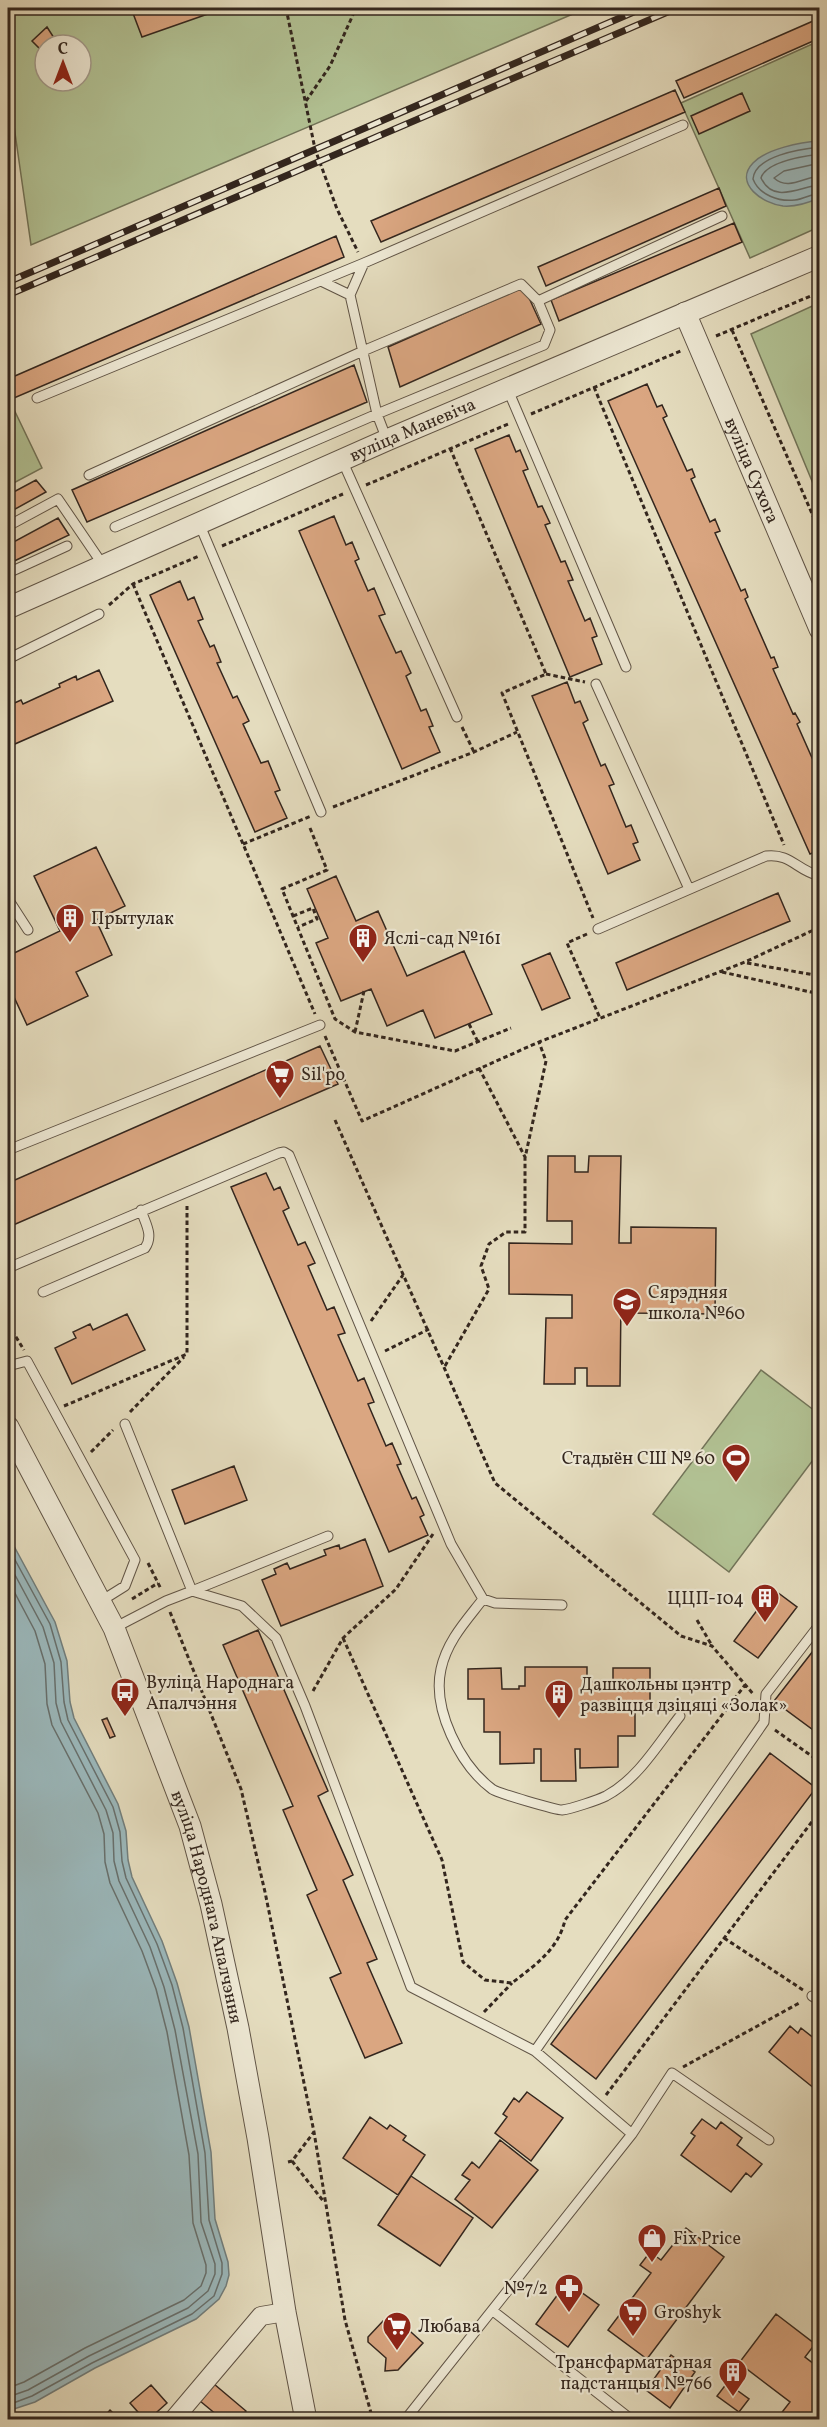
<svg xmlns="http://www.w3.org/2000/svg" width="827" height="2427" viewBox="0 0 827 2427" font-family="Vollkorn,serif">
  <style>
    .green { fill: #b2c294; stroke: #727459; stroke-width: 1.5; fill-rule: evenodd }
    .water { fill: #9bb9bd; stroke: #717e7d; stroke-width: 1.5 }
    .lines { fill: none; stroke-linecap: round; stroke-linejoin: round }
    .shore { stroke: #67706e; stroke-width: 1.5 }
    .building { fill: #daa681; stroke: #33261e; stroke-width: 1.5 }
    .service-casing { stroke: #605446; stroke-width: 11 }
    .minor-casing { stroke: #605446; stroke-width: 20 }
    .tertiary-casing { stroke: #605446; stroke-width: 23 }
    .path { stroke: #33261e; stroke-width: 3; stroke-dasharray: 4.5 3; stroke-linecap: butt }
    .service { stroke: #eee9d5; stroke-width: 9 }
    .minor { stroke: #eee9d5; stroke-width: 18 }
    .tertiary { stroke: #eee9d5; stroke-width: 21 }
    .rail-casing { stroke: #33261e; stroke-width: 7 }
    .rail { stroke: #eee9d5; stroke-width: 4.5; stroke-dasharray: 14; stroke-linecap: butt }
    .labels { text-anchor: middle; stroke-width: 4.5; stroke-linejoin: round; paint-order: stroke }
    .street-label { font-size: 18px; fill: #33261e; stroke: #eee9d5 }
    .poi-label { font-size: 18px; fill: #33261e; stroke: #eee9d5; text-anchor: start }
  </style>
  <rect width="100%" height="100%" fill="#e5ddbf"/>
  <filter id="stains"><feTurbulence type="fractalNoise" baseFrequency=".00333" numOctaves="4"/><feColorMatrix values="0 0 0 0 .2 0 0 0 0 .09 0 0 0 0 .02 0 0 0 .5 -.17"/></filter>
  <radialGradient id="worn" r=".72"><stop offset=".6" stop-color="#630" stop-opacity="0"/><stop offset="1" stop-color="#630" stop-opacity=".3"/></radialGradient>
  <path class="green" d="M8,8H587L31,245L8,84ZM45,45H81V81H45Z
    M819,41V227L750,258L681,103Z
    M819,303V498L751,334Z
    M8,397L42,468L8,486Z
    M761,1370L819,1414V1452L729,1572L653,1514Z"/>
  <path class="water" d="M819,141V198C808,203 796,207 783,206C764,204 733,184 753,163C766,149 801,142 819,141Z
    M8,1535L55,1622L67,1661L70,1702L74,1718L118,1804L126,1831L128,1860L132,1877L162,1941L177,1983L189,2027L211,2152L215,2219L228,2262L229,2275L226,2286L219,2299L196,2319L95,2368L35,2402L8,2411Z"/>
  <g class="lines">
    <path class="shore" d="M820,147C800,149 755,156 753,179C759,195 779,202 795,200C804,199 811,194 820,193
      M820,154C804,156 766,162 761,178C774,205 801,186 820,185
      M820,163L784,171L774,178C788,191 804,177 820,176
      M8,1547L50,1624L61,1662L64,1702L68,1720L113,1807L120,1832L122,1861L126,1878L157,1944L172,1985L183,2028L205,2153L209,2220L222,2263V2274L214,2296L192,2314L92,2363L32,2396L8,2405
      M8,1562L43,1627L54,1663L56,1703L61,1722L106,1810L113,1833L114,1861L119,1881L150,1947L164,1987L175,2030L198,2154L201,2222L215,2264V2274L208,2291L188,2308L89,2356L28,2390L8,2397
      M8,1580L35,1631L45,1664L47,1704L52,1725L98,1813L104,1834L105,1862L110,1883L142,1951L156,1989L167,2032L189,2155L193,2223L206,2265V2273L201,2286L184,2300L85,2348L24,2382L8,2388"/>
  </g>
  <path class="building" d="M131,8H225L142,37Z
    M820,18V38L684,98L676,81Z
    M47,27L56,41L51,45H45L43,52L32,41Z
    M675,90L685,112L381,242L371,221Z
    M742,93L750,111L699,134L691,116Z
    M719,188L726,206L546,286L538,267Z
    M734,223L742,242L559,321L551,300Z
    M336,236L344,257L14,398L8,379Z
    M524,287L541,324L400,387L388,347Z
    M354,365L367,402L87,522L72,490Z
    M647,384L657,407L662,405L667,416L663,418L687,471L692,469L695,477L691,479L710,522L715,519L720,531L715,533L741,591L745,589L748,597L745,599L771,658L774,657L778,667L773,669L793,714L795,713L800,722L797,724L813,760L816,759L820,766L817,768L820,772V850L810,854L608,401Z
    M509,435L516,452L520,450L528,469L523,471L538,507L542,506L550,523L545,525L561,562L565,561L573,580L568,581L585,621L590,618L597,636L592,638L602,664L570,677L475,449Z
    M36,480L46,492L8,513V495Z
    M334,516L346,545L352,542L359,559L355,561L368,591L374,588L385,614L379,616L396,653L401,651L411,673L406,676L421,711L426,709L433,726L429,727L440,752L402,769L299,531Z
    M58,518L69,535L8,564V539L10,544Z
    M180,581L188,600L194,597L203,619L198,621L210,647L214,645L221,662L217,663L233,698L237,696L249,721L243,724L261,763L268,761L280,790L275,792L287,818L255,832L150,595Z
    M99,670L113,701L8,747V706L21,700L23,704L60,687L59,684L76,676L77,680Z
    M567,682L575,703L580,701L588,720L583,723L601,766L605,764L614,784L609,786L626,827L631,825L638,842L633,844L640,860L608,874L532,696Z
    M96,847L125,906L96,920L112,955L76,972L88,996L27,1025L8,984V956L60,931L34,876Z
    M336,876L356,921L378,911L407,976L464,951L492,1014L435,1038L423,1010L387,1026L371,989L341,1001L316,943L328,938L307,889Z
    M778,893L790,921L627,990L616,963Z
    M550,953L570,998L542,1010L522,965Z
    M320,1046L338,1084L11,1226L8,1219V1183Z
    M548,1156H575V1172H588L589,1156H621L619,1243H631V1227L716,1228L715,1314L631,1313V1301L621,1300L620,1386H587V1368H575V1384H544L546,1318H572V1295L509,1294V1243L572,1244V1221H547Z
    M266,1173L274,1190L280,1187L289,1208L283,1211L298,1245L305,1242L315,1263L308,1266L327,1310L334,1307L345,1333L338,1335L358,1381L364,1378L374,1402L368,1404L386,1446L392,1443L401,1464L397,1465L412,1499L416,1497L424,1515L420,1517L428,1535L389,1552L231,1187Z
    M127,1314L145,1350L72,1384L55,1348L76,1338L73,1332L90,1324L93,1330Z
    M234,1466L247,1500L185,1524L172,1490Z
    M365,1539L383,1586L281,1626L262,1580L276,1574L274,1569L287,1563L290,1569L326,1555L324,1550L339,1545L340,1549Z
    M773,1589L797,1607L758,1658L734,1641Z
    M258,1630L328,1791L318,1796L353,1875L343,1880L377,1959L367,1963L402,2043L365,2058L330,1978L341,1973L307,1895L317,1890L283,1810L293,1806L223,1645Z
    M820,1642V1735L774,1701Z
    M525,1667H587V1682H597V1689H613V1668H650V1706H635V1736H618V1767L580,1768V1749H575L576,1781H541V1749H534V1763L500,1764V1732H484V1699H468V1669L501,1668L502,1689H519V1686H525Z
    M107,1718L115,1736L110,1738L102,1720Z
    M770,1753L816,1788L596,2079L551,2044Z
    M790,2026L798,2033L801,2028L820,2043V2093L769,2052Z
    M527,2092L563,2118L531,2161L495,2133L507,2117L503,2114L514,2098L519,2102Z
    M370,2117L387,2129L390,2125L406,2136L403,2140L425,2155L398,2195L343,2158Z
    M702,2119L716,2129L721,2122L742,2138L737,2145L762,2164L751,2177L746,2173L731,2192L681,2155L695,2136L691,2133Z
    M500,2140L538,2170L492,2228L455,2199L470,2180L462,2175L472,2162L479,2168Z
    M411,2176L473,2218L440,2266L378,2225Z
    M686,2228L724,2257L647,2359L608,2330L651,2273L640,2265L650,2252L661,2260Z
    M567,2282L599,2305L568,2347L536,2324Z
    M776,2314L815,2344L805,2357L818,2367L820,2366V2420H776L790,2402L739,2363Z
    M383,2321L393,2331L401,2323L423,2343L398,2370L385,2371L386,2358L368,2342V2337Z
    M671,2355L695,2372L670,2408L646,2390Z
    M727,2383L749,2399L739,2412L717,2396Z
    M214,2384L246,2411L239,2420H223L200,2401Z
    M151,2385L167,2403L148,2420H145L130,2403Z
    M110,2410L120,2420H101Z"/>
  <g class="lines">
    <g class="service-casing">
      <path id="service" d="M321,281L350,295
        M538,301L722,216
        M508,390L626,667
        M37,398L364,263
        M387,440L377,414L350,295L364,263L683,125
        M342,460L457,717
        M89,475L363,351L521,284L538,301L550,330L544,345L377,414L115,527
        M199,523L321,812
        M8,526L58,499L103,565
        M8,573L67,546
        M8,659L99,614
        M596,684L689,889
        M8,899L28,930
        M598,929L766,856C791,853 797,871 820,876
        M8,1150L320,1025
        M8,1268L279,1153L284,1152L289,1155L451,1544L483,1599
        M43,1292L145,1248C154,1235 145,1223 141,1210
        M8,1366L27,1361L135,1560L125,1586L101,1601
        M125,1424L192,1591L328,1536
        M562,1605L495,1603L483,1599C466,1621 447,1641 441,1669C432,1709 460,1765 492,1789C497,1793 556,1810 562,1810C571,1809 598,1800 606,1796C638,1779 658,1744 680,1716
        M114,1628L166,1601L192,1591L242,1606L276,1638L305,1706L411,1987L535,2051L632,2134
        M812,1996L820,2001
        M535,2051L764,1722L766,1694L820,1624
        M493,2311L632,2420
        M405,2420L632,2134L672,2073L769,2140"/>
    </g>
    <g class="minor-casing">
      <path id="minor" d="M173,2420L261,2316L285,2312"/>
    </g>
    <g class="tertiary-casing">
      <g id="tertiary">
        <path id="s1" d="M685,313L820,629"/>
        <path id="s2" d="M8,608L387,440L820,256"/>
        <path id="s3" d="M8,1427L114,1628L190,1826L211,1904L238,2028L258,2138L285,2312L306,2420"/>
      </g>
    </g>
    <path class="path" d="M286,8L315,149L337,209L358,252
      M306,101L330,66L356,8
      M732,330L820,532
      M716,336L820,292
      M594,387L784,845
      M531,414L683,350
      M450,448L546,674L502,693L593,918
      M366,485L508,424
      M813,518L820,515
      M222,546L343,494
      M133,584L315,1014
      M109,605L133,584L199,556
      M546,674L585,682
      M462,727L474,752
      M333,807L474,752L517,732
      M310,828L327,870L282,889L335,1019L355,1032L455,1051L511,1028
      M243,844L311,816
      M293,916L313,908L317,919L298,927
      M587,934L567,943L600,1018
      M747,963L820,976
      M722,972L815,993L820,1006
      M469,1024L478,1042
      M355,1032L364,991
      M325,1036L362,1121L539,1042L745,962L820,927
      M479,1068L525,1157
      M335,1120L495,1483L681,1636L712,1646L754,1695
      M371,1321L403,1275
      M8,1324L24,1350
      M385,1351L429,1329
      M445,1366L489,1289L481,1266L489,1244L506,1232H525V1158L546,1061L539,1042
      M64,1406L187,1354V1206
      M130,1412L184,1357
      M91,1452L113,1430
      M148,1563L161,1589
      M132,1599L158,1583
      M170,1612L241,1789L265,1892L314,2132L345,2320L373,2420
      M697,1620L711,1644
      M343,1638L442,1860L463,1962L485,1980L512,1983C535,1965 558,1950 565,1920L745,1685
      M313,1691L343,1638L396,1589L433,1534
      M775,1730L820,1762
      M724,1938L803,1990
      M484,2012L512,1983
      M683,2067L801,2002
      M606,2095L820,1811
      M292,2161L324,2202
      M288,2162L292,2161L314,2132"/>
    <use href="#service" class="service"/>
    <use href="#minor" class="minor"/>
    <use href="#tertiary" class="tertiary"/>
    <g class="rail-casing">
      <path id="rail" d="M8,282L643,8
        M8,295L677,8"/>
    </g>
    <use href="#rail" class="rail"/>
  </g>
  <defs>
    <g id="building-pin" transform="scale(1.5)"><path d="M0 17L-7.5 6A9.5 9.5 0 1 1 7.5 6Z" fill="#8f2418" stroke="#eee9d5"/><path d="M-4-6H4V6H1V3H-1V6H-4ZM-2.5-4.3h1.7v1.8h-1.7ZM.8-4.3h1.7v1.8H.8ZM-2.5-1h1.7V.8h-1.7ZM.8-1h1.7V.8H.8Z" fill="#fff"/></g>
    <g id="supermarket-pin" transform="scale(1.5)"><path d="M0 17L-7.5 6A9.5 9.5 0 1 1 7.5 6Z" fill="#8f2418" stroke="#eee9d5"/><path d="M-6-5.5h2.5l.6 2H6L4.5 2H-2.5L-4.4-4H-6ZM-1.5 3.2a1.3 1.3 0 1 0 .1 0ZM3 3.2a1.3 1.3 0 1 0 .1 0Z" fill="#fff"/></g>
    <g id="school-pin" transform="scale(1.5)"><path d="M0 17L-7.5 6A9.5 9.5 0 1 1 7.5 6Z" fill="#8f2418" stroke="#eee9d5"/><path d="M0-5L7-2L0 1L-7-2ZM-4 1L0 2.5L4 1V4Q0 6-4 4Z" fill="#fff"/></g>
    <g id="stadium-pin" transform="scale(1.5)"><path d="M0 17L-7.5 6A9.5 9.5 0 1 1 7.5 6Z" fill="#8f2418" stroke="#eee9d5"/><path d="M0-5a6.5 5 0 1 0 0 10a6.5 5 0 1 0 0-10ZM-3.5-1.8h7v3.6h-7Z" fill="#fff"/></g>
    <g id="bus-pin" transform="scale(1.5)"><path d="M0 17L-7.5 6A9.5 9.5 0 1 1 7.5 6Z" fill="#8f2418" stroke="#eee9d5"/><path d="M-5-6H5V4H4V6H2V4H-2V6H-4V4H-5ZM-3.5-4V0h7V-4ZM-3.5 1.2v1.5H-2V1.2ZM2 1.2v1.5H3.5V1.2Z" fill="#fff"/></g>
    <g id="shop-pin" transform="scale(1.5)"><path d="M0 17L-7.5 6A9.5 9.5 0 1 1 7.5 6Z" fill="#8f2418" stroke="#eee9d5"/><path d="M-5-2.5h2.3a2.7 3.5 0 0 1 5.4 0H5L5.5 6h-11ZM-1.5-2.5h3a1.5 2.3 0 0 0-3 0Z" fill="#fff"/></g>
    <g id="pharmacy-pin" transform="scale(1.5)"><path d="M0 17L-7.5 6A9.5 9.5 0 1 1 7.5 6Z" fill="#8f2418" stroke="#eee9d5"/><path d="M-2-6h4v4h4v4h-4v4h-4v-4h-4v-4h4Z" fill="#fff"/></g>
  </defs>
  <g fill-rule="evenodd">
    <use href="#building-pin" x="70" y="918"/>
    <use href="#building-pin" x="363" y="938"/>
    <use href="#supermarket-pin" x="280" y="1074"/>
    <use href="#school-pin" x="627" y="1302"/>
    <use href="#stadium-pin" x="736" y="1458"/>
    <use href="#building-pin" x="765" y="1598"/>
    <use href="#bus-pin" x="125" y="1692"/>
    <use href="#building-pin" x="559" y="1694"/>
    <use href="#shop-pin" x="652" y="2238"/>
    <use href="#pharmacy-pin" x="569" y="2288"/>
    <use href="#supermarket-pin" x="633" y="2312"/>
    <use href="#supermarket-pin" x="397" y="2326"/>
    <use href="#building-pin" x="733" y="2372"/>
  </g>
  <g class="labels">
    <g class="street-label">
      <text dy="6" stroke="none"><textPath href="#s2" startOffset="442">вуліца Маневіча</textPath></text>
      <text dy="6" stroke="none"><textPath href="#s1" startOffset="171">вуліца Сухога</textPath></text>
      <text dy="6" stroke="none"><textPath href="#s3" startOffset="522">вуліца Народнага Апалчэння</textPath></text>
    </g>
    <g class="poi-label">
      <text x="91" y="924">Прытулак</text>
      <text x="384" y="944">Яслі-сад №161</text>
      <text x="301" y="1080">Sil'po</text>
      <text x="648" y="1298">Сярэдняя<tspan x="648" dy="21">школа №60</tspan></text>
      <text x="715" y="1464" text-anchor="end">Стадыён СШ № 60</text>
      <text x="744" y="1604" text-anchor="end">ЦЦП-104</text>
      <text x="146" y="1688">Вуліца Народнага<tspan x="146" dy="21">Апалчэння</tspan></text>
      <text x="580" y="1690">Дашкольны цэнтр<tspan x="580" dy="21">развіцця дзіцяці «Золак»</tspan></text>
      <text x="673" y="2244">Fix Price</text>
      <text x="548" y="2294" text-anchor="end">№7/2</text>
      <text x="654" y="2318">Groshyk</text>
      <text x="418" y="2332">Любава</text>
      <text x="712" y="2368" text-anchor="end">Трансфарматарная<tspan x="712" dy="21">падстанцыя №766</tspan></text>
    </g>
  </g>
  <rect width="827" height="2427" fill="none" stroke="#e5ddbf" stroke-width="30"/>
  <rect x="9" y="9" width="809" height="2409" fill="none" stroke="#33261e" stroke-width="3"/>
  <rect x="15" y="15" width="797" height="2397" fill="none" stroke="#33261e" stroke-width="1.5"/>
  <g transform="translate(63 63)"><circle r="28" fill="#eee9d5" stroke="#a39b8c" stroke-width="1.5"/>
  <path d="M0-4.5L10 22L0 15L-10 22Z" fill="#8f2418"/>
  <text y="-9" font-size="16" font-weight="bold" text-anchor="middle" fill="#33261e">С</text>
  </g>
  <rect width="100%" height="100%" filter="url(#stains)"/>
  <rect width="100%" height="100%" fill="url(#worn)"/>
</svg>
